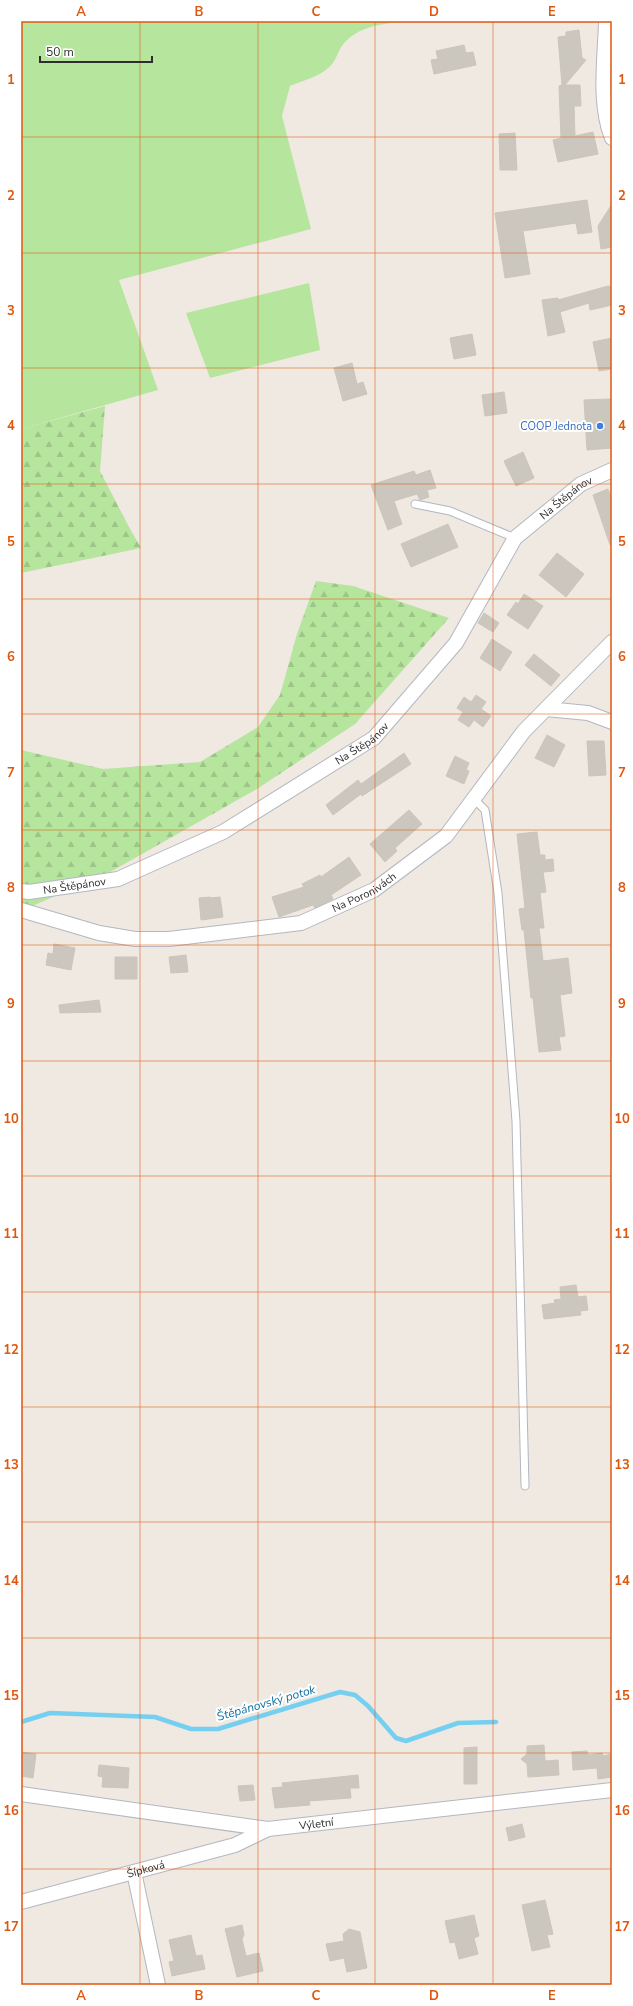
<svg xmlns="http://www.w3.org/2000/svg" width="633" height="2006" viewBox="0 0 633 2006" font-family="'Nunito Sans',sans-serif">
  <style>
    .grass { fill: #b6e59e }
    .forest { fill: url(#forest-firs) }
    .lines { fill: none; stroke-linecap: round; stroke-linejoin: round }
    .stream { stroke: #75cff0; stroke-width: 4.5 }
    .building { fill: #cbc7bf; stroke: #cbc5ba }
    .lane-casing { stroke: #b4b7c1; stroke-width: 9 }
    .street-casing { stroke: #b4b7c1; stroke-width: 16 }
    .lane { stroke: #fff; stroke-width: 7 }
    .street { stroke: #fff; stroke-width: 14 }
    .grid { fill: none; stroke: #df570e; stroke-width: 1; stroke-opacity: 0.55 }
    .shop-dot { fill: #3f7fe0; stroke: #fff; stroke-width: 1.5 }
    .labels { text-anchor: middle; stroke-width: 4; stroke-linejoin: round; paint-order: stroke }
    .shop-label { font-size: 11px; fill: #366cbe; stroke: #fff; text-anchor: end }
    .street-label { font-size: 11px; fill: #2e2e2e; stroke: #fff }
    .water-label { font-size: 12px; font-style: italic; fill: #0d6fa3; stroke: #fff }
    .neatline { fill: none; stroke: #df570e; stroke-width: 1.5 }
    .grid-label { font-size: 13px; text-anchor: middle; font-weight: bold; fill: #df570e }
  </style>
  <defs>
    <pattern id="forest-firs" width="22" height="20" patternUnits="userSpaceOnUse"><rect width="22" height="20" fill="#b6e59e"/><path d="M5 1l3.5 6h-7zM16 11l3.5 6h-7z" fill="#9dc588"/></pattern>
  </defs>
  <rect width="100%" height="100%" fill="#efe9e1"/>
  <path class="grass" d="M21,21H411C390,23 364,24 347,40C340,46 338,55 333,63C323,76 304,80 290,86L282,116L311,229L119,280L158,390L21,429Z
    M309,283L320,350L210,378L186,313Z"/>
  <path class="forest" d="M105,406L100,471L129,527L141,548L21,573V429Z
    M316,581L353,586L449,618L355,724L257,789L112,871L21,911V750L103,769L200,762L258,727L280,695L297,634Z"/>
  <g class="lines">
    <path class="stream" d="M21,1722L50,1713L155,1717L191,1729H218L340,1692L355,1695L368,1706L396,1738L406,1741L458,1723L496,1722"/>
  </g>
  <path class="building" d="M579,30L582,58L586,60L565,85H580L581,106H574L575,136L593,132L598,154L558,162L553,140L561,138L559,86L562,85L558,37L566,36V32Z
    M464,45L466,53L473,52L476,65L434,74L431,60L438,59L436,51Z
    M515,133L517,170H500L499,134Z
    M587,200L592,232L578,234L576,223L523,231L530,274L505,278L495,213Z
    M612,204V247L601,249L598,226Z
    M608,286L612,287V305L590,310L589,303L560,312L565,332L548,336L542,300L558,298V300Z
    M472,334L476,355L454,359L450,338Z
    M612,338V369L599,371L593,342Z
    M352,363L357,384L363,382L367,394L343,401L334,368Z
    M504,392L507,413L485,416L482,395Z
    M611,399L612,448L587,450L584,400Z
    M523,452L534,478L516,486L504,461Z
    M430,470L436,488L427,490L429,497L420,500L417,494L394,501L402,524L388,530L371,485L414,471L416,475Z
    M608,489L612,500V545H610L593,495Z
    M448,524L458,547L411,567L401,544Z
    M557,553L584,574L566,597L539,575Z
    M524,594L543,606L528,629L507,615L516,602L518,604Z
    M484,613L499,623L493,632L478,623Z
    M492,639L512,652L500,671L480,658Z
    M534,654L560,675L551,686L525,665Z
    M476,695L486,702L481,709L491,716L483,727L474,720L469,727L458,720L463,712L457,708L464,697L471,702Z
    M547,735L565,745L554,767L535,758Z
    M587,741H604L606,775L589,776Z
    M404,753L411,764L362,796L361,794L333,815L326,805L358,780L361,784Z
    M455,756L469,763L466,770L469,771L464,784L446,776Z
    M409,810L422,824L395,848L397,851L385,862L370,844Z
    M537,832L540,855H545V860L553,859L554,871L543,872L546,892L540,893L544,928H539L543,961L568,958L572,993L560,995L565,1036L559,1037L561,1050L539,1052L533,998H531L524,930H522L519,909L525,908L517,834Z
    M349,857L361,875L331,895L333,899L315,908L313,905L279,917L272,897L304,887L302,884L320,875L321,877Z
    M210,897V898L220,897L223,917L201,920L199,898Z
    M54,944L75,948L71,970L46,965L48,953L53,954Z
    M186,955L188,972L171,973L169,957Z
    M115,957H137V979H115Z
    M99,1000L101,1012L60,1013L59,1005Z
    M576,1285L578,1297L586,1296L588,1310L580,1311L581,1315L544,1319L542,1305L555,1303L554,1300L561,1299L560,1287Z
    M544,1745L545,1761L558,1760L559,1775L528,1777L527,1764L521,1759L527,1754V1746Z
    M477,1747V1784H464V1748Z
    M587,1751L588,1755L602,1753L603,1756L612,1754V1777L598,1779L597,1768L573,1770L572,1752Z
    M21,1752L36,1754L33,1778L21,1776Z
    M99,1765L129,1768L128,1788L102,1787L103,1777L98,1776Z
    M358,1775L359,1788H350L351,1798L309,1801L310,1805L275,1808L272,1788L283,1787L282,1783Z
    M253,1785L255,1800L240,1801L238,1786Z
    M522,1824L525,1837L509,1841L506,1828Z
    M545,1900L553,1934L547,1935L550,1947L532,1951L522,1905Z
    M474,1915L479,1936L474,1938L478,1954L459,1959L455,1942L450,1943L445,1921Z
    M242,1925L244,1935L242,1939L246,1956L259,1953L263,1971L237,1977L225,1929Z
    M349,1929L360,1932L367,1968L347,1972L344,1958L330,1961L326,1944L344,1941L343,1934Z
    M191,1935L196,1956L202,1955L205,1969L172,1976L169,1962L174,1961L169,1940Z"/>
  <g class="lines">
    <g class="lane-casing">
      <path id="lane" d="M415,504L450,511L515,538
        M474,799L485,810L498,893L516,1121L525,1486"/>
    </g>
    <g class="street-casing">
      <g id="street">
        <path d="M606,21C605,59 598,103 612,138"/>
        <path d="M546,709L588,713L612,722"/>
        <path id="s1" d="M21,891L29,892L118,879L223,832L374,738L456,643L515,538L581,484L612,470"/>
        <path id="s2" d="M21,910L99,933L135,939H169L301,923L374,890L446,836L524,731L612,642"/>
        <path id="s3" d="M21,1794L268,1829L612,1790"/>
        <path d="M134,1872L158,1985"/>
        <path id="s4" d="M21,1902L235,1845L268,1829"/>
      </g>
    </g>
    <use href="#lane" class="lane"/>
    <use href="#street" class="street"/>
  </g>
  <path class="grid" d="M140,21V1985M258,21V1985M375,21V1985M493,21V1985M21,137H612M21,253H612M21,368H612M21,484H612M21,599H612M21,714H612M21,830H612M21,945H612M21,1061H612M21,1176H612M21,1292H612M21,1407H612M21,1522H612M21,1638H612M21,1753H612M21,1869H612"/>
  <circle class="shop-dot" cx="600" cy="426" r="4"/>
  <g class="labels">
    <g class="shop-label">
      <text x="592" y="430">COOP Jednota</text>
    </g>
    <g class="street-label">
      <text dy="4" stroke="none"><textPath href="#s1" startOffset="702">Na Štěpánov</textPath></text>
      <text dy="4" stroke="none"><textPath href="#s1" startOffset="378">Na Štěpánov</textPath></text>
      <text dy="4" stroke="none"><textPath href="#s1" startOffset="54">Na Štěpánov</textPath></text>
      <text dy="4" stroke="none"><textPath href="#s2" startOffset="355">Na Poronivách</textPath></text>
      <text dy="4" stroke="none"><textPath href="#s3" startOffset="298">Výletní</textPath></text>
      <text dy="4" stroke="none"><textPath href="#s4" startOffset="129">Šípková</textPath></text>
    </g>
    <g class="water-label">
      <text transform="translate(266 1703) rotate(-16)" y="4">Štěpánovský potok</text>
    </g>
  </g>
  <rect width="633" height="2006" fill="none" stroke="#ffffff" stroke-width="44"/>
  <path d="M40 56v6h112v-6" fill="none" stroke="#2e2e2e" stroke-width="2"/>
  <text x="46" y="56" font-size="12" fill="#2e2e2e" stroke="#ffffff" stroke-width="3" paint-order="stroke">50 m</text>
  <rect x="22" y="22" width="589" height="1962" class="neatline"/>
  <g class="grid-label">
    <text x="81" y="16">A</text>
    <text x="199" y="16">B</text>
    <text x="316" y="16">C</text>
    <text x="434" y="16">D</text>
    <text x="552" y="16">E</text>
    <text x="11" y="84">1</text>
    <text x="622" y="84">1</text>
    <text x="11" y="200">2</text>
    <text x="622" y="200">2</text>
    <text x="11" y="315">3</text>
    <text x="622" y="315">3</text>
    <text x="11" y="430">4</text>
    <text x="622" y="430">4</text>
    <text x="11" y="546">5</text>
    <text x="622" y="546">5</text>
    <text x="11" y="661">6</text>
    <text x="622" y="661">6</text>
    <text x="11" y="777">7</text>
    <text x="622" y="777">7</text>
    <text x="11" y="892">8</text>
    <text x="622" y="892">8</text>
    <text x="11" y="1008">9</text>
    <text x="622" y="1008">9</text>
    <text x="11" y="1123">10</text>
    <text x="622" y="1123">10</text>
    <text x="11" y="1238">11</text>
    <text x="622" y="1238">11</text>
    <text x="11" y="1354">12</text>
    <text x="622" y="1354">12</text>
    <text x="11" y="1469">13</text>
    <text x="622" y="1469">13</text>
    <text x="11" y="1585">14</text>
    <text x="622" y="1585">14</text>
    <text x="11" y="1700">15</text>
    <text x="622" y="1700">15</text>
    <text x="11" y="1815">16</text>
    <text x="622" y="1815">16</text>
    <text x="11" y="1931">17</text>
    <text x="622" y="1931">17</text>
    <text x="81" y="2000">A</text>
    <text x="199" y="2000">B</text>
    <text x="316" y="2000">C</text>
    <text x="434" y="2000">D</text>
    <text x="552" y="2000">E</text>
  </g>
</svg>
